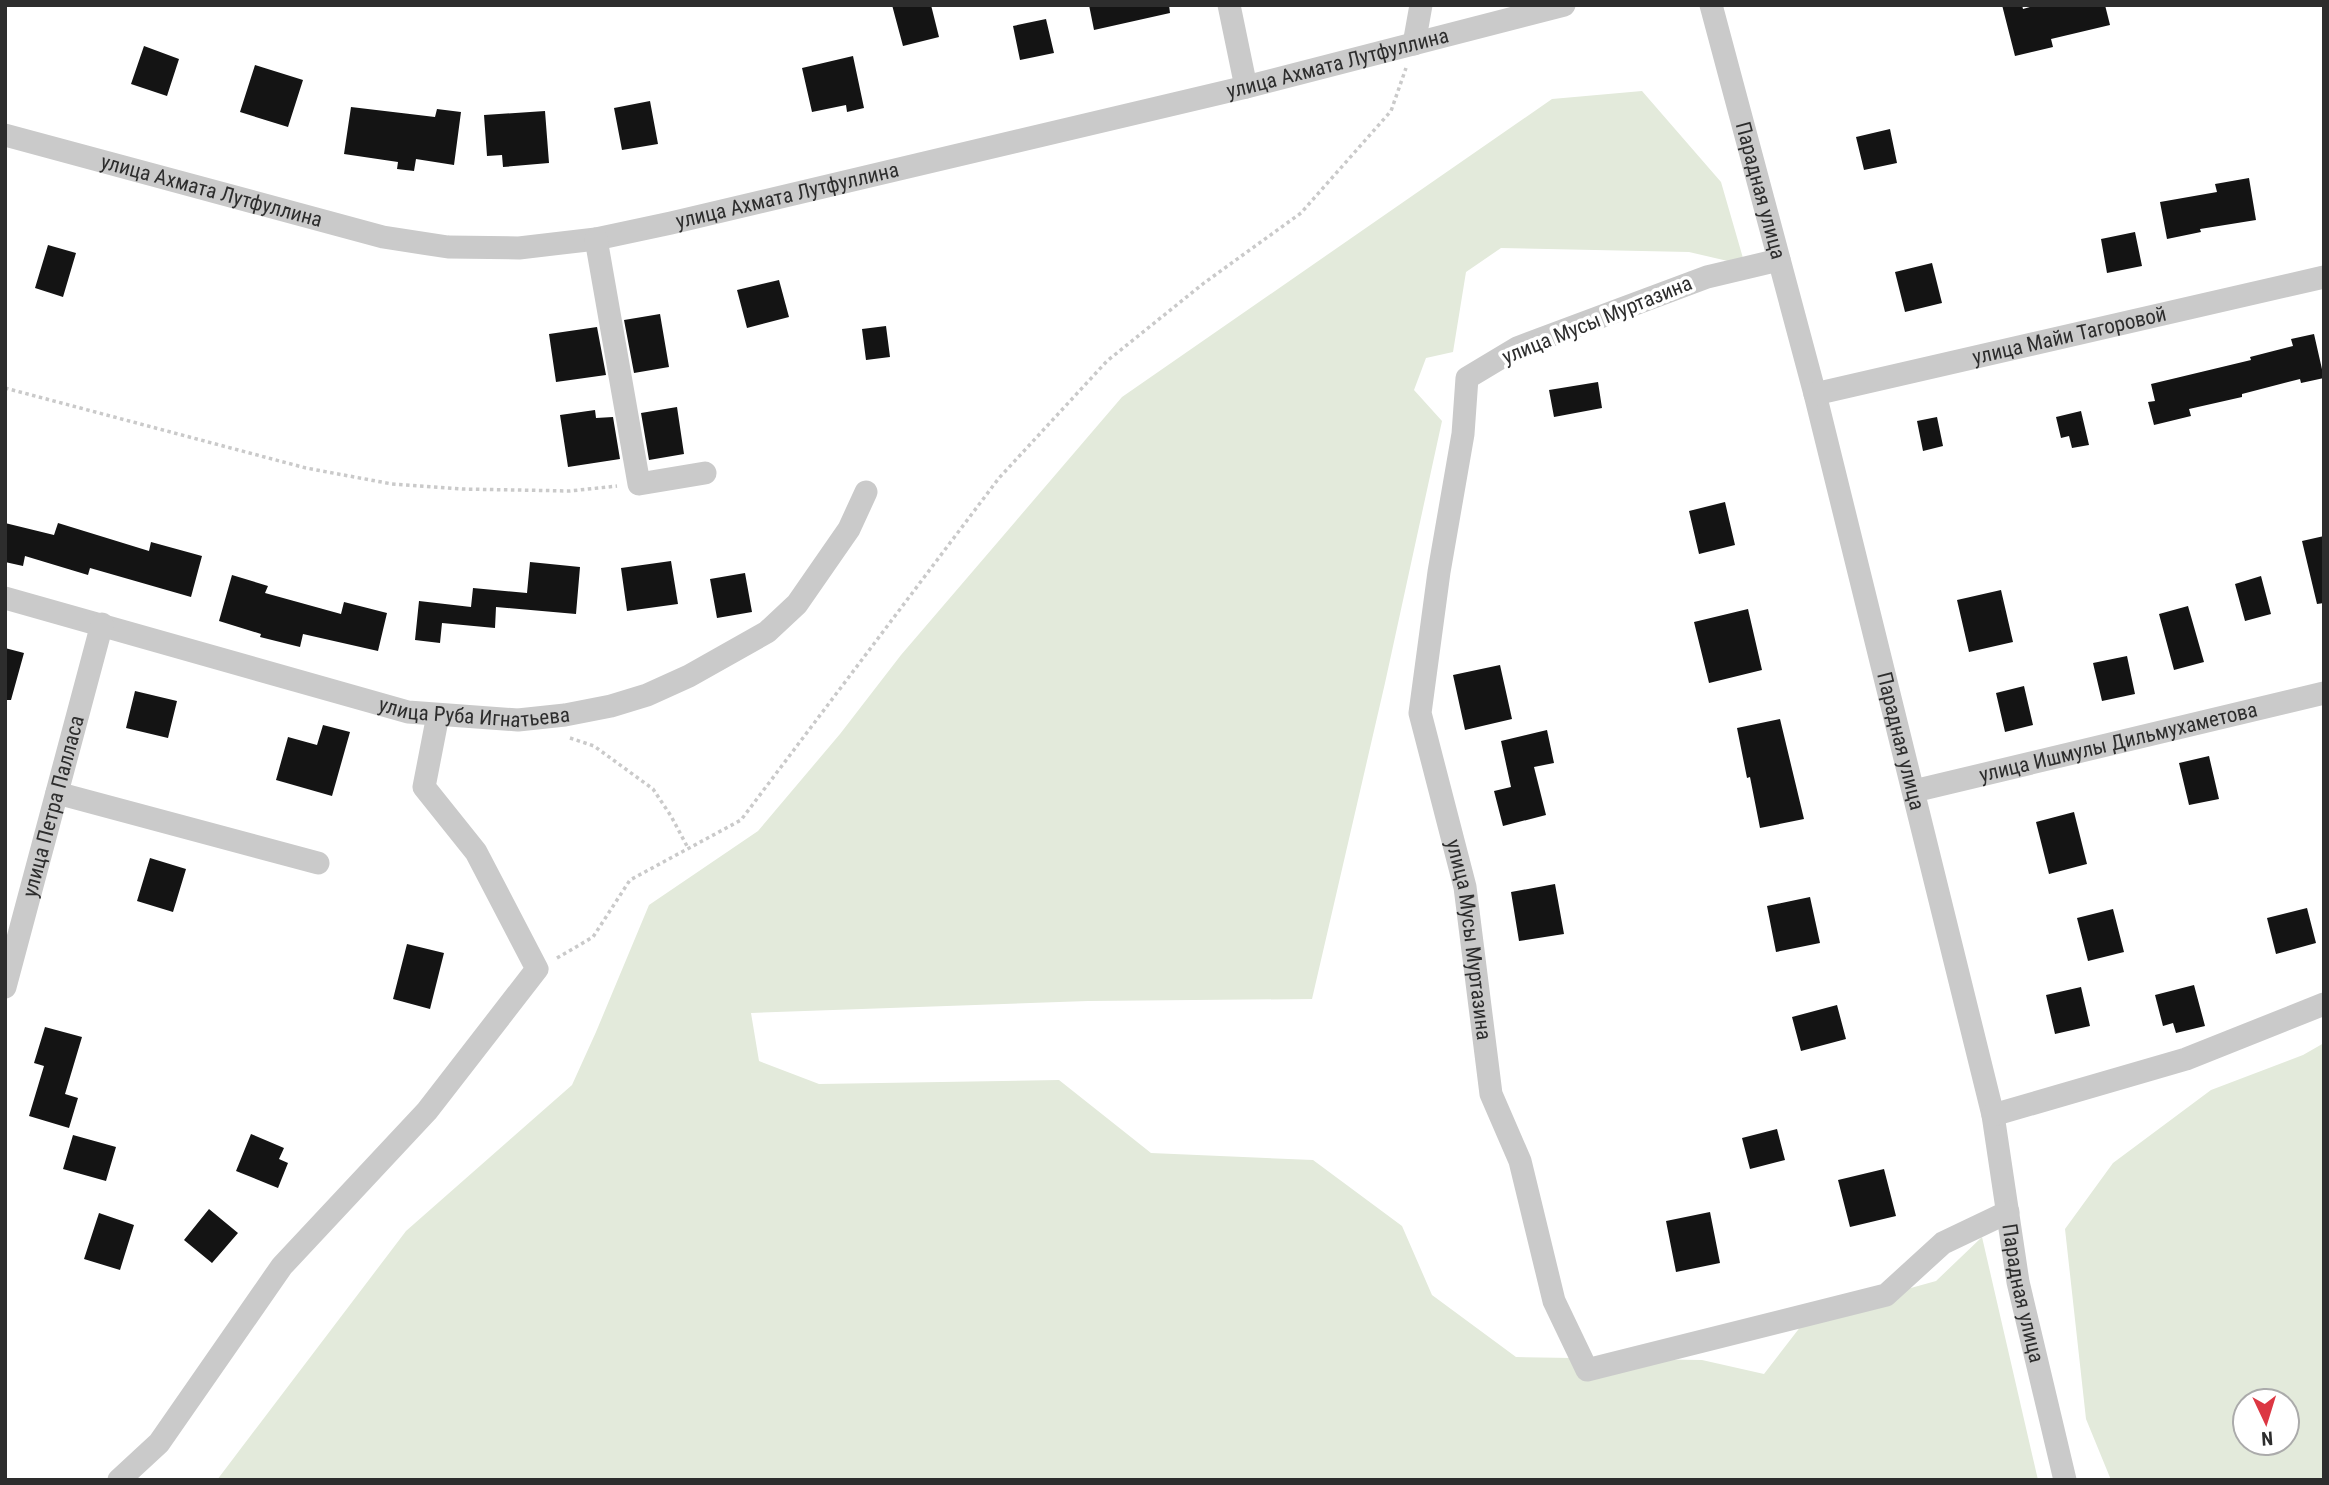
<svg xmlns="http://www.w3.org/2000/svg" width="2329" height="1485" viewBox="0 0 2329 1485" font-family="'Roboto Condensed',sans-serif">
  <style>
    .green { fill: #e3eadb; fill-rule: evenodd }
    .building { fill: #141414 }
    .lines { fill: none; stroke-linecap: round; stroke-linejoin: round }
    .path { stroke: #cacaca; stroke-width: 3.5; stroke-dasharray: 3.5 3.5; stroke-linecap: butt }
    .minor { stroke: #cacaca; stroke-width: 23 }
    .labels { text-anchor: middle; stroke-width: 7; stroke-linejoin: round; paint-order: stroke }
    .street-label { font-size: 21px; fill: #2d2d2d; stroke: #fff }
  </style>
  <rect width="100%" height="100%" fill="#fff"/>
  <path class="green" d="M1642,91L1721,182L1745,265L1689,252L1501,248L1466,272L1453,352L1426,358L1414,390L1442,421L1385,683L1312,999L1088,1001L751,1013L759,1061L819,1084L1059,1080L1151,1153L1313,1160L1402,1226L1432,1295L1516,1357L1702,1360L1764,1374L1801,1326L1828,1311L1936,1281L1982,1237L2038,1480H217L406,1231L572,1085L596,1032L649,905L758,831L840,734L901,655L1122,397L1552,99Z
    M2324,1043V1480H2111L2086,1419L2065,1229L2113,1163L2211,1090L2303,1055ZM2245,1401H2287V1443H2245Z"/>
  <path class="building" d="M892,5H931L939,37L903,46Z
    M1089,5H1169L1170,13L1094,30Z
    M2002,5H2022L2023,9L2037,5H2105L2110,25L2051,39L2053,47L2015,56Z
    M1046,19L1054,53L1020,60L1013,26Z
    M144,46L179,59L167,96L131,84Z
    M853,56L864,108L847,112L846,105L812,112L802,68Z
    M255,65L303,80L288,127L240,112Z
    M650,101L658,144L622,150L614,108Z
    M351,107L435,117L437,109L461,112L454,165L416,159L414,171L397,169L398,162L344,154Z
    M545,111L549,163L503,167L502,155L487,156L484,115Z
    M1890,129L1897,163L1864,170L1856,137Z
    M2249,178L2256,220L2200,229L2201,232L2167,239L2160,202L2217,192L2215,184Z
    M2135,232L2142,266L2107,273L2101,239Z
    M48,245L76,253L63,297L35,288Z
    M1932,263L1942,303L1905,312L1895,272Z
    M779,280L789,317L747,328L737,290Z
    M660,314L669,367L634,373L624,320Z
    M886,326L890,357L866,360L862,329Z
    M597,327L606,375L556,382L549,334Z
    M2314,334L2324,378L2301,383L2300,379L2242,394V397L2189,409L2191,416L2154,425L2148,402L2155,401L2151,384L2251,360L2250,357L2293,346L2291,339Z
    M1598,382L1602,408L1554,417L1549,390Z
    M677,407L684,454L649,460L641,413Z
    M595,410L596,418L613,417L620,459L568,467L560,415Z
    M2081,411L2089,445L2072,448L2069,436L2061,438L2056,417Z
    M1937,417L1943,446L1923,451L1917,421Z
    M1725,502L1735,545L1699,554L1689,511Z
    M5,523L54,535L58,523L149,551L151,542L202,556L191,597L90,568L88,575L25,556L23,566L5,562Z
    M2324,536V603L2317,604L2302,541Z
    M671,561L678,604L627,611L621,568Z
    M530,562L580,567L576,614L496,607L495,628L442,623L440,643L415,640L419,601L471,607L473,588L527,593Z
    M745,573L752,612L717,618L710,579Z
    M232,575L268,586L265,593L341,614L344,602L387,613L378,651L303,634L300,647L260,637L261,634L219,621Z
    M2261,576L2271,614L2245,621L2235,584Z
    M2001,590L2013,642L1969,652L1957,600Z
    M2188,606L2204,662L2174,670L2159,614Z
    M1748,609L1762,670L1709,683L1694,622Z
    M5,648L24,653L11,700H5Z
    M2127,656L2135,694L2102,701L2093,663Z
    M1500,665L1512,719L1465,730L1453,675Z
    M2024,686L2033,725L2005,732L1996,693Z
    M135,691L177,701L168,738L126,728Z
    M1780,719L1804,819L1760,828L1750,777L1747,778L1737,728Z
    M323,725L350,732L332,796L276,780L288,737L317,745Z
    M1547,730L1554,763L1534,767L1546,815L1503,826L1494,791L1511,787L1501,741Z
    M2209,756L2219,799L2189,805L2179,763Z
    M2074,812L2087,864L2049,874L2036,822Z
    M150,858L186,869L173,912L137,901Z
    M1555,884L1564,934L1519,941L1511,892Z
    M1810,897L1820,943L1776,952L1767,906Z
    M2307,908L2316,943L2276,954L2267,918Z
    M2113,909L2124,952L2088,961L2077,918Z
    M407,944L444,953L430,1009L393,999Z
    M2194,985L2205,1026L2176,1033L2173,1023L2163,1026L2155,995Z
    M2081,987L2090,1026L2055,1034L2046,995Z
    M1837,1005L1846,1039L1801,1051L1792,1017Z
    M45,1027L82,1037L65,1094L78,1098L69,1128L29,1116L44,1066L34,1063Z
    M1777,1129L1785,1160L1750,1169L1742,1138Z
    M251,1134L284,1148L279,1159L288,1163L278,1188L236,1171Z
    M73,1135L116,1147L106,1181L63,1169Z
    M1884,1169L1896,1216L1850,1227L1838,1180Z
    M209,1209L238,1233L212,1263L184,1240Z
    M1710,1212L1720,1263L1676,1272L1666,1221Z
    M99,1213L134,1225L120,1270L84,1259Z"/>
  <g class="lines">
    <path class="path" d="M5,388L306,468L392,484L462,489L570,491L617,486
      M570,738L594,746L653,789L671,816L688,848
      M557,958L593,937L630,880L741,820L999,478L1107,361L1204,283L1301,213L1391,111L1406,68"/>
    <g class="minor">
      <path d="M1229,5L1246,87"/>
      <path id="s1" d="M1711,5L1815,394L1993,1115L2018,1282L2065,1480"/>
      <path d="M1414,44L1421,5"/>
      <path id="s2" d="M5,135L383,237L448,247L519,248L596,239L671,223L1246,87L1564,5"/>
      <path d="M596,239L639,484L705,473"/>
      <path id="s3" d="M1779,260L1707,277L1517,348L1467,378L1463,434L1439,572L1420,713L1465,887L1491,1094L1520,1161L1554,1301L1587,1370L1886,1295L1943,1243L2008,1212"/>
      <path id="s4" d="M1815,394L2324,277"/>
      <path id="s5" d="M5,598L408,712L518,720L565,715L611,706L647,695L689,676L767,632L797,604L849,529L866,492"/>
      <path id="s6" d="M1914,791L2324,693"/>
      <path d="M57,793L318,863"/>
      <path id="s7" d="M5,987L102,624"/>
      <path d="M1993,1115L2186,1059L2324,1004"/>
      <path d="M119,1480L159,1443L282,1266L427,1111L537,969L476,852L424,787L438,715"/>
    </g>
  </g>
  <g class="labels">
    <g class="street-label">
      <text dy="7" stroke="none"><textPath href="#s2" startOffset="1368">улица Ахмата Лутфуллина</textPath></text>
      <text dy="7" stroke="none"><textPath href="#s1" startOffset="192">Парадная улица</textPath></text>
      <text dy="7" stroke="none"><textPath href="#s2" startOffset="214">улица Ахмата Лутфуллина</textPath></text>
      <text dy="7" stroke="none"><textPath href="#s2" startOffset="802">улица Ахмата Лутфуллина</textPath></text>
      <text transform="translate(1597 320) rotate(-22)" y="7">улица Мусы Муртазина</text>
      <text dy="7" stroke="none"><textPath href="#s4" startOffset="261">улица Майи Тагоровой</textPath></text>
      <text dy="7" stroke="none"><textPath href="#s5" startOffset="485">улица Руба Игнатьева</textPath></text>
      <text dy="7" stroke="none"><textPath href="#s1" startOffset="760">Парадная улица</textPath></text>
      <text dy="7" stroke="none"><textPath href="#s6" startOffset="210">улица Ишмулы Дильмухаметова</textPath></text>
      <text dy="7" stroke="none"><textPath href="#s7" startOffset="187">улица Петра Палласа</textPath></text>
      <text dy="7" stroke="none"><textPath href="#s3" startOffset="906">улица Мусы Муртазина</textPath></text>
      <text dy="7" stroke="none"><textPath href="#s1" startOffset="1326">Парадная улица</textPath></text>
    </g>
  </g>
  <rect width="2329" height="1485" fill="none" stroke="#2d2d2d" stroke-width="14"/>
  <g transform="translate(2266 1422) rotate(176)"><circle r="33" fill="#ffffff" stroke="#ababab" stroke-width="2"/>
  <path d="M0-5L12 26L0 18L-12 26Z" fill="#dc3743"/>
  <text y="-10" font-size="19" font-weight="bold" text-anchor="middle" fill="#2d2d2d">N</text>
  </g>
</svg>
